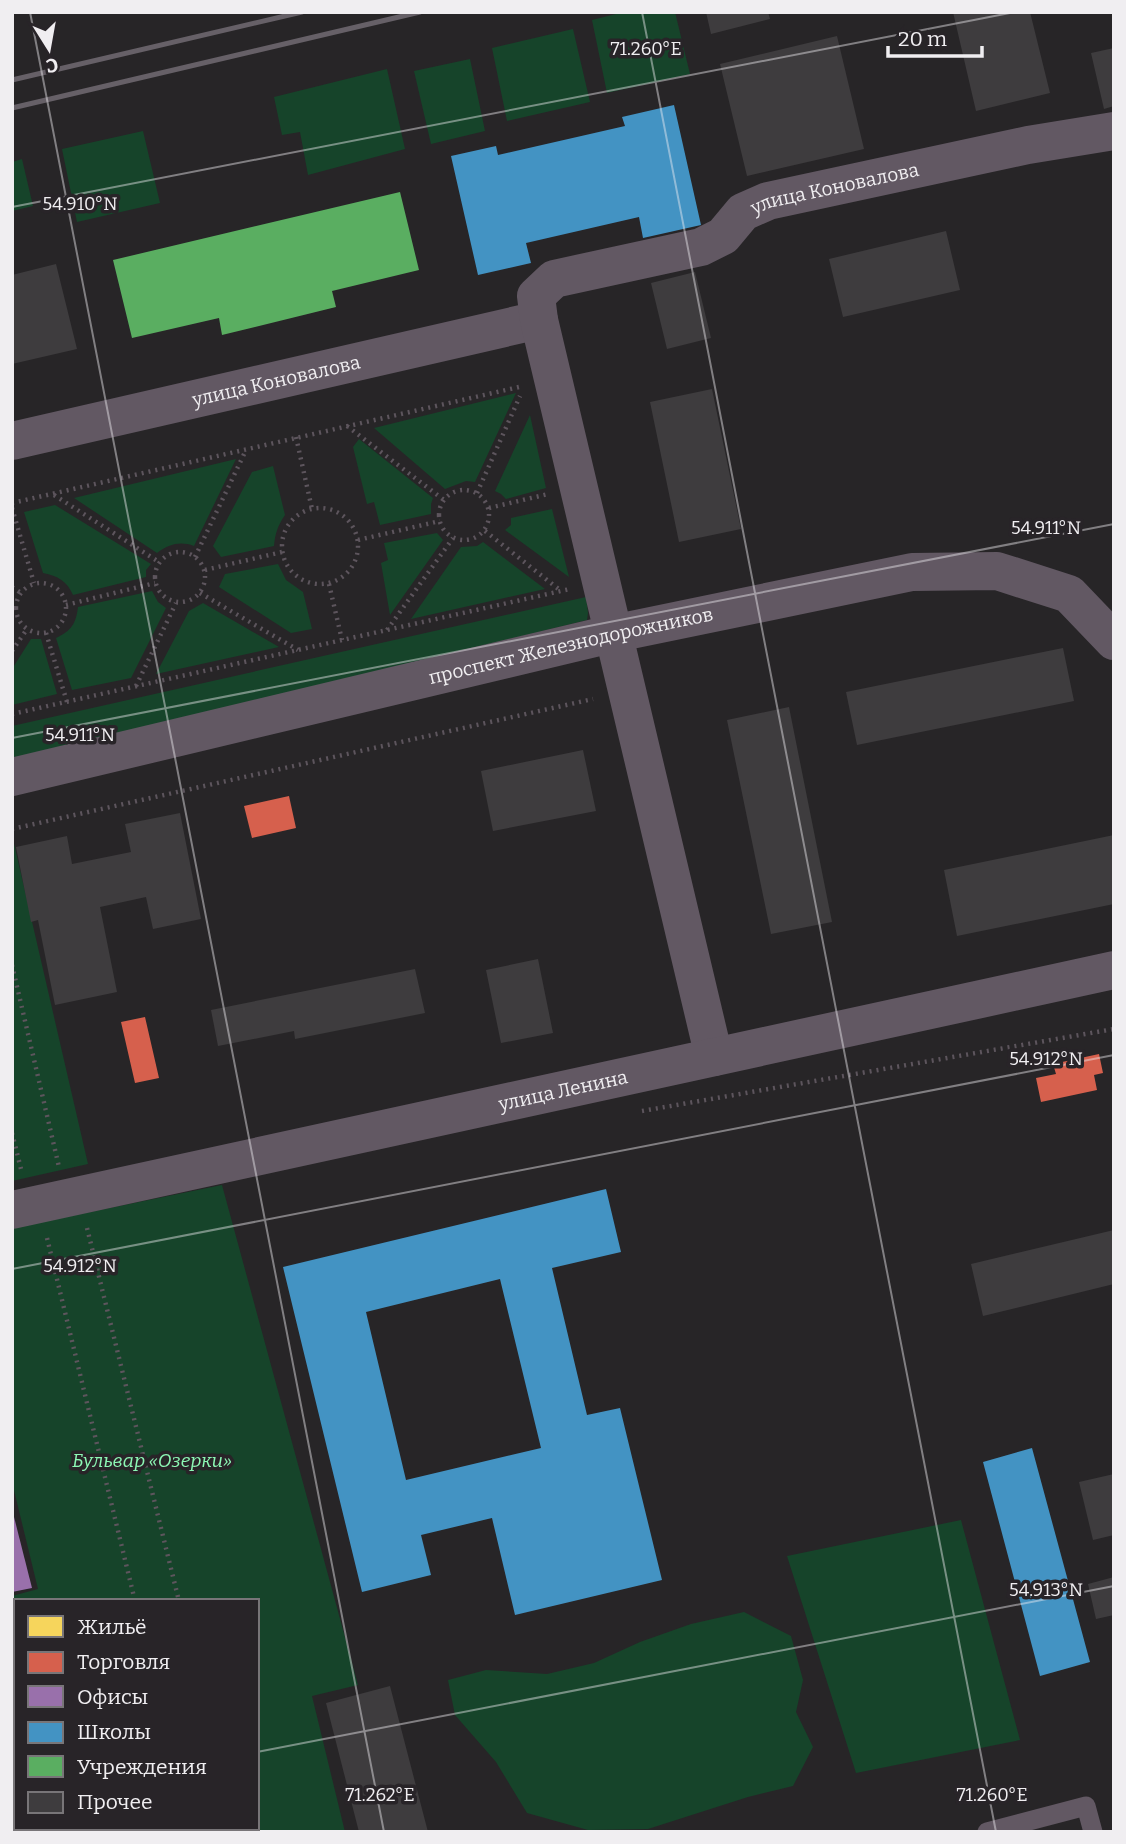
<svg xmlns="http://www.w3.org/2000/svg" width="1126" height="1844" viewBox="0 0 1126 1844" font-family="Bitter,serif">
  <style>
    .green { fill: #16442a }
    .homes { fill: #f6d55c }
    .shops { fill: #d6604d }
    .offices { fill: #9970ab }
    .schools { fill: #4393c3; fill-rule: evenodd }
    .public { fill: #5aae61 }
    .building { fill: #3e3c3e }
    .lines { fill: none; stroke-linecap: round; stroke-linejoin: round }
    .path { stroke: #5d555d; stroke-width: 4.5; stroke-dasharray: 2 5; stroke-linecap: butt }
    .service { stroke: #625863; stroke-width: 19 }
    .minor { stroke: #625863; stroke-width: 38 }
    .tertiary { stroke: #625863; stroke-width: 38 }
    .rail { stroke: #666067; stroke-width: 5 }
    .ticks { fill: none; stroke: #f0eef1; stroke-width: 2; stroke-opacity: 0.45 }
    .labels { text-anchor: middle; stroke-width: 7; stroke-linejoin: round; paint-order: stroke }
    .street-label { font-size: 19px; fill: #f0eef1; stroke: #282428 }
    .park-label { font-size: 19px; font-style: italic; fill: #8df8b5; stroke: #282428 }
    .ticks-label { font-size: 18px; text-anchor: middle; fill: #f0eef1; stroke: #282428; stroke-width: 7; stroke-linejoin: round; paint-order: stroke }
  </style>
  <rect width="100%" height="100%" fill="#272527"/>
  <path class="green" d="M624,12H675L690,74L607,93L592,20Z
    M573,29L590,102L507,121L492,48Z
    M470,59L485,131L431,144L414,71Z
    M387,69L405,149L308,175L300,132L282,135L274,97Z
    M143,131L160,203L77,222L62,149Z
    M22,159L33,206L12,211V162Z
    M516,393L475,482L466,481L445,489L374,428Z
    M530,415L546,488L506,499L501,494L495,491Z
    M359,439L433,498L431,504V514L380,525L374,502L367,504L353,447Z
    M236,459L194,546C180,541 169,544 157,553L74,498Z
    M273,466L285,515C278,525 275,534 274,546L221,557L213,546L252,472Z
    M55,505L151,564L146,570V577L73,595C67,581 58,576 43,573L24,512Z
    M552,509L569,577L505,530L511,525V518Z
    M437,533L443,540L390,615L381,563L388,560L384,543Z
    M483,542L545,589L411,619L461,547L477,546Z
    M278,564L286,580L303,592L312,629L291,633L219,587L225,574Z
    M152,591L158,602L166,608L131,678L72,690L56,638C71,631 76,624 78,607Z
    M586,597L588,613L587,620L12,762V726Z
    M203,603L279,647L156,674L189,611Z
    M31,639H41L57,694L12,705V669Z
    M12,835L88,1164L12,1181Z
    M222,1185L358,1685L312,1696L345,1832H103L102,1828H257V1601H16V1790L12,1791V1596L38,1589L12,1482V1228Z
    M961,1520L1020,1740L856,1773L787,1556Z
    M744,1612L791,1636L803,1680L796,1712L813,1747L793,1786L748,1797L648,1829L588,1830L527,1813L496,1762L455,1715L448,1680L486,1670L547,1674L594,1663L640,1642L691,1624Z"/>
  <path class="homes" d="M16,1794V1823H15L12,1813V1795Z
    M16,1828H97L98,1832H17Z"/>
  <path class="shops" d="M289,796L296,828L252,838L244,806Z
    M145,1017L159,1078L135,1083L121,1022Z
    M1099,1054L1103,1073L1094,1075L1097,1090L1041,1102L1036,1078L1056,1074L1053,1064Z"/>
  <path class="offices" d="M12,1509L32,1588L12,1592Z"/>
  <path class="schools" d="M674,105L701,225L643,238L639,217L526,243L531,263L478,275L451,156L496,146L498,155L625,126L622,117Z
    M606,1189L621,1252L552,1268L587,1415L620,1408L662,1580L515,1615L492,1518L421,1535L431,1575L362,1592L283,1267ZM500,1279L541,1448L406,1480L366,1312Z
    M1032,1448L1090,1662L1040,1676L983,1462Z"/>
  <path class="public" d="M400,192L419,270L332,291L336,307L222,335L219,318L132,338L113,260Z"/>
  <path class="building" d="M706,12H768L770,19L711,34Z
    M953,12H1030L1050,93L976,111Z
    M837,36L864,149L747,176L720,64Z
    M1114,48V106L1104,109L1091,53Z
    M946,231L960,290L843,317L829,259Z
    M56,264L77,349L12,364V275Z
    M695,272L711,338L667,349L651,283Z
    M712,389L741,529L679,542L650,402Z
    M1063,648L1074,701L857,745L846,692Z
    M789,707L832,922L771,934L727,720Z
    M583,750L596,811L493,831L481,771Z
    M180,813L201,919L153,929L146,897L100,907L117,992L55,1005L38,920L31,922L16,847L67,836L72,864L131,852L125,824Z
    M1114,835V904L957,936L944,870Z
    M538,959L553,1033L501,1043L486,970Z
    M415,969L425,1013L295,1039L294,1031L218,1046L211,1010Z
    M1114,1230V1284L983,1316L971,1264Z
    M1114,1474V1535L1093,1540L1079,1482Z
    M1114,1577V1615L1096,1619L1088,1584Z
    M390,1686L428,1832H359L326,1703Z"/>
  <g class="lines">
    <path class="path" d="M347,426L444,500
      M296,437L312,509
      M439 515a25 25 0 1 1 50 0a25 25 0 1 1-50 0Z
      M477,493L520,396
      M54,495L159,562
      M12,503L519,387
      M12,508L34,583
      M489,508L548,494
      M282 546a38 38 0 1 1 76 0a38 38 0 1 1-76 0Z
      M485,531L561,591
      M358,540L440,521
      M155 577a25 25 0 1 1 50 0a25 25 0 1 1-50 0Z
      M195,557L246,450
      M205,570L282,552
      M16 608a25 25 0 1 1 50 0a25 25 0 1 1-50 0Z
      M329,584L342,640
      M12,587L21,593
      M200,593L298,650
      M66,605L155,583
      M387,630L453,538
      M46,633L67,702
      M12,651L27,629
      M136,686L176,603
      M12,714L570,589
      M12,829L593,699
      M12,965L59,1167
      M642,1111L1114,1029
      M12,1133L22,1173
      M87,1228L179,1601
      M47,1238L135,1601
      M191,1828L192,1832
      M234,1828L235,1832"/>
    <path class="service" d="M987,1832L1086,1806L1093,1832"/>
    <g class="minor">
      <path id="s1" d="M12,441L539,320"/>
      <path id="s2" d="M12,777L607,635L912,572L997,571L1069,594L1114,641"/>
      <path id="s3" d="M714,1057L539,320L536,296L554,279L701,247L723,236L743,212L768,201L1028,145L1114,131"/>
    </g>
    <path class="tertiary" id="s4" d="M12,1210L1114,970"/>
    <path class="rail" d="M12,80L302,12
      M12,108L420,12"/>
  </g>
  <path class="ticks" d="M30,12L384,1832M642,12L996,1832M12,207L1015,12M12,738L1114,524M12,1269L1114,1055M257,1752L1114,1586M12,1800L16,1799"/>
  <g class="labels">
    <g class="street-label">
      <text dy="7" stroke="none"><textPath href="#s3" startOffset="1108">улица Коновалова</textPath></text>
      <text dy="7" stroke="none"><textPath href="#s1" startOffset="271">улица Коновалова</textPath></text>
      <text dy="7" stroke="none"><textPath href="#s2" startOffset="574">проспект Железнодорожников</textPath></text>
      <text dy="7" stroke="none"><textPath href="#s4" startOffset="564">улица Ленина</textPath></text>
    </g>
    <g class="park-label">
      <text x="152" y="1467">Бульвар «Озерки»</text>
    </g>
  </g>
  <g class="ticks-label">
    <text x="646" y="55">71.260°E</text>
    <text x="80" y="210">54.910°N</text>
    <text x="1046" y="534">54.911°N</text>
    <text x="80" y="741">54.911°N</text>
    <text x="1046" y="1065">54.912°N</text>
    <text x="80" y="1272">54.912°N</text>
    <text x="1046" y="1596">54.913°N</text>
    <text x="380" y="1801">71.262°E</text>
    <text x="992" y="1801">71.260°E</text>
  </g>
  <rect width="1126" height="1844" fill="none" stroke="#f0eef1" stroke-width="28"/>
  <rect x="14" y="1599" width="245" height="231" fill="#282428" stroke="#787578" stroke-width="2"/>
  <rect x="28" y="1616" width="35" height="21" fill="#f6d55c" stroke="#787578" stroke-width="2"/>
  <text x="77" y="1634" font-size="21" fill="#f0eef1">Жильё</text>
  <rect x="28" y="1652" width="35" height="21" fill="#d6604d" stroke="#787578" stroke-width="2"/>
  <text x="77" y="1669" font-size="21" fill="#f0eef1">Торговля</text>
  <rect x="28" y="1686" width="35" height="21" fill="#9970ab" stroke="#787578" stroke-width="2"/>
  <text x="77" y="1704" font-size="21" fill="#f0eef1">Офисы</text>
  <rect x="28" y="1722" width="35" height="21" fill="#4393c3" stroke="#787578" stroke-width="2"/>
  <text x="77" y="1739" font-size="21" fill="#f0eef1">Школы</text>
  <rect x="28" y="1756" width="35" height="21" fill="#5aae61" stroke="#787578" stroke-width="2"/>
  <text x="77" y="1774" font-size="21" fill="#f0eef1">Учреждения</text>
  <rect x="28" y="1792" width="35" height="21" fill="#3e3c3e" stroke="#787578" stroke-width="2"/>
  <text x="77" y="1809" font-size="21" fill="#f0eef1">Прочее</text>
  <g transform="translate(49 49) rotate(169)" stroke="#282428" stroke-width="5" paint-order="stroke">
  <path d="M0-5L12 26L0 18L-12 26Z" fill="#f0eef1"/>
  <text y="-10" font-size="19" font-weight="bold" text-anchor="middle" fill="#f0eef1">С</text>
  </g>
  <path d="M888 46v10h94v-10" fill="none" stroke="#f0eef1" stroke-width="3.5"/>
  <text x="898" y="46" font-size="21" fill="#f0eef1" stroke="#282428" stroke-width="5" paint-order="stroke">20 m</text>
</svg>
